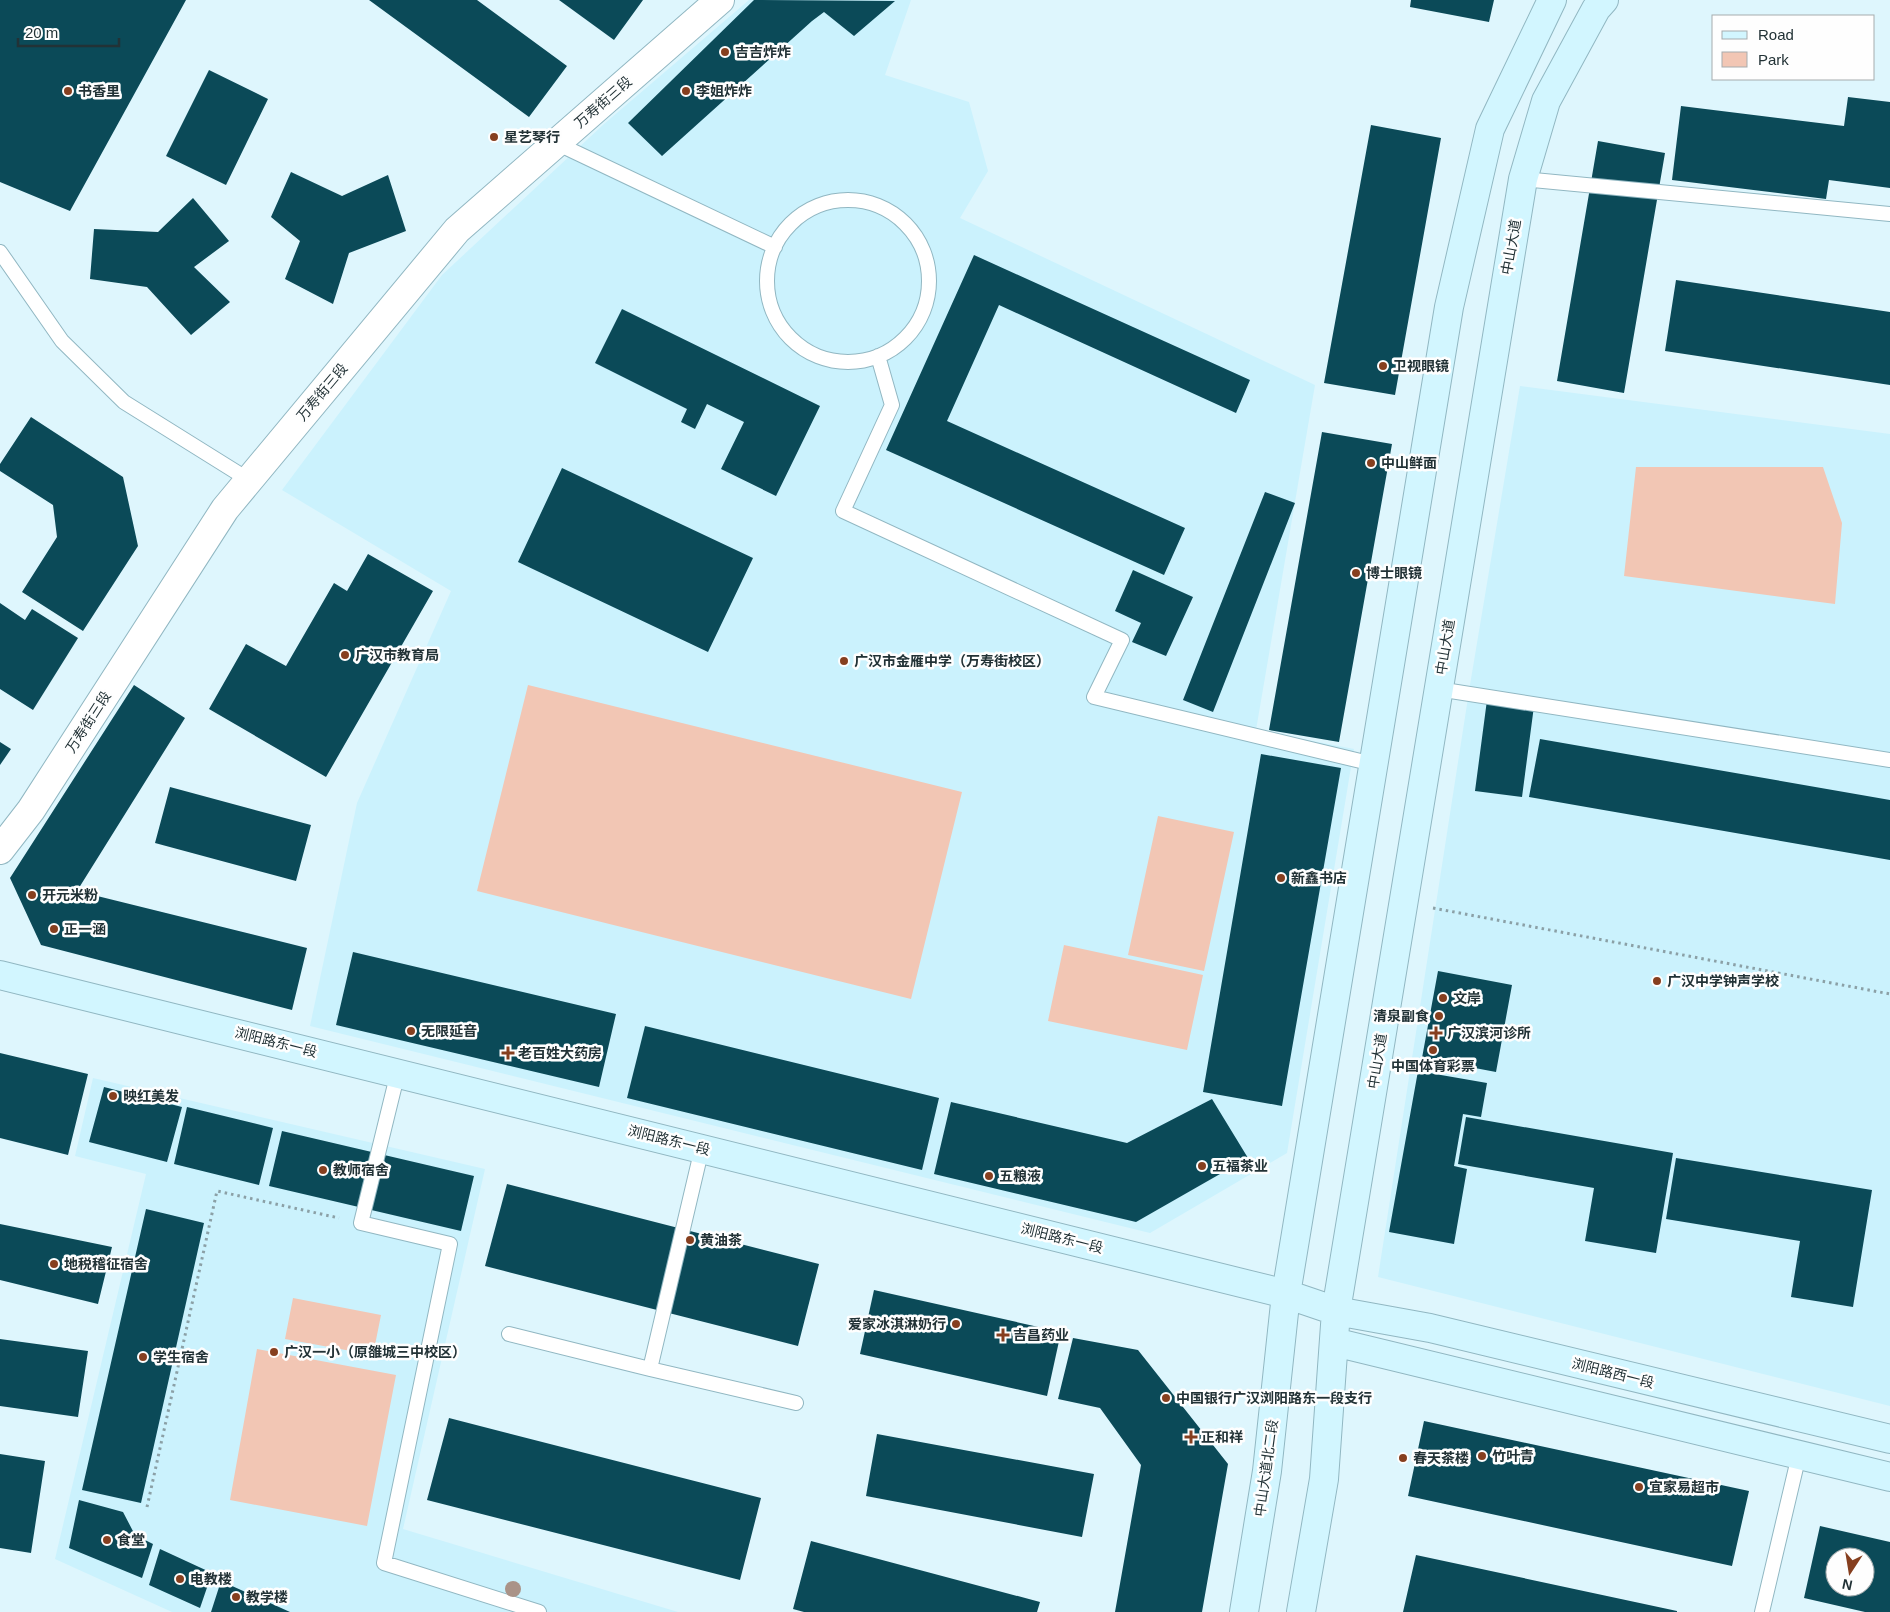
<svg xmlns="http://www.w3.org/2000/svg" width="1890" height="1612" viewBox="0 0 1890 1612" font-family="Arial,'Noto Sans SC',sans-serif">
  <style>
    .built { fill: #cbf2fd }
    .green { fill: #f2c6b4 }
    .building { fill: #0b4a58; fill-rule: evenodd }
    .lines { fill: none; stroke-linecap: round; stroke-linejoin: round }
    .lane-casing { stroke: #91b7c2; stroke-width: 16 }
    .street-casing { stroke: #91b7c2; stroke-width: 30 }
    .secondary-casing { stroke: #91b7c2; stroke-width: 30 }
    .path { stroke: #8ba0a6; stroke-width: 3; stroke-dasharray: 2.5 4; stroke-linecap: butt }
    .lane { stroke: #fff; stroke-width: 14 }
    .street { stroke: #fff; stroke-width: 28 }
    .secondary { stroke: #d2f6ff; stroke-width: 28 }
    .tree { fill: #aa9388 }
    .poi-dot { fill: #863f1f; stroke: #fefefe; stroke-width: 2 }
    .labels { text-anchor: middle; stroke-width: 5; stroke-linejoin: round; paint-order: stroke }
    .poi-label { font-size: 14px; font-weight: bold; fill: #223236; stroke: #fefefe; text-anchor: start }
    .street-label { font-size: 14px; fill: #223236; stroke: #fefefe }
  </style>
  <rect width="100%" height="100%" fill="#def6fd"/>
  <path class="built" d="M749,0H911L885,75L969,102L988,171L960,218L1315,385L1256,730L1354,749L1287,1153L1150,1233L310,1026L357,803L451,591L282,490L442,275L604,124Z
    M1520,386L1890,434V1406L1378,1277L1470,685Z
    M93,1078L485,1169L403,1529L678,1612H172L55,1559L146,1174L75,1156Z"/>
  <path class="green" d="M1636,467H1823L1842,523L1835,604L1624,576Z
    M528,685L962,792L911,999L477,891Z
    M1158,816L1234,832L1204,971L1128,955Z
    M1064,945L1203,975L1187,1050L1048,1021Z
    M293,1298L381,1315L373,1355L285,1339Z
    M257,1349L396,1375L367,1526L230,1500Z"/>
  <path class="building" d="M0,0H186L70,211L0,182Z
    M369,0H477L567,66L529,117Z
    M559,0H643L614,40Z
    M754,0L895,1L854,36L824,12L812,21L662,156L628,123Z
    M1411,0H1494L1489,22L1410,7Z
    M209,70L268,99L226,185L166,156Z
    M1848,97L1890,102V188L1829,180L1826,199L1672,180L1681,106L1844,126Z
    M1371,125L1441,138L1395,395L1324,383Z
    M1598,141L1665,153L1624,393L1557,381Z
    M291,172L342,196L388,175L406,231L349,253L333,304L285,279L300,241L271,217Z
    M193,198L229,241L194,267L230,302L191,335L147,287L90,279L94,229L158,232Z
    M974,255L1250,380L1236,413L999,305L947,421L1185,528L1164,575L886,450Z
    M1676,280L1890,312V385L1665,351Z
    M622,309L820,406L776,496L721,469L744,422L707,404L695,429L681,422L687,409L595,363Z
    M31,417L123,477L138,546L83,631L22,592L57,537L53,505L0,471V464Z
    M1322,432L1392,444L1339,742L1269,730Z
    M562,468L753,558L708,652L518,562Z
    M1265,492L1295,503L1213,712L1183,700Z
    M368,554L433,591L326,777L209,709L246,644L286,666L334,583L347,591Z
    M1133,570L1193,597L1166,656L1132,642L1141,623L1115,611Z
    M0,603L25,620L32,609L78,638L33,710L0,689Z
    M134,685L185,718L77,891L307,948L292,1010L41,945L10,878Z
    M1487,700L1534,706L1522,797L1475,791Z
    M1540,739L1890,800V860L1529,797Z
    M0,742L11,749L0,765Z
    M1261,754L1341,768L1282,1106L1203,1092Z
    M170,787L311,825L296,881L155,843Z
    M353,952L616,1014L599,1087L336,1025Z
    M1438,971L1512,985L1496,1072L1422,1058Z
    M645,1026L939,1098L922,1170L627,1098Z
    M0,1053L88,1074L68,1155L0,1138Z
    M1418,1071L1487,1083L1481,1117L1463,1114L1454,1166L1467,1169L1454,1244L1389,1232Z
    M104,1087L182,1107L167,1162L89,1142Z
    M1212,1099L1248,1158L1136,1222L934,1174L951,1102L1127,1143Z
    M187,1107L273,1128L259,1185L174,1164Z
    M1466,1117L1673,1153L1656,1253L1585,1241L1594,1188L1458,1164Z
    M282,1131L376,1153L363,1208L269,1186Z
    M380,1154L474,1176L461,1231L367,1209Z
    M1676,1158L1872,1190L1853,1307L1791,1297L1800,1241L1666,1219Z
    M507,1184L819,1264L798,1346L485,1266Z
    M146,1209L204,1223L141,1503L82,1490Z
    M0,1224L112,1247L98,1304L0,1280Z
    M874,1290L1061,1332L1047,1396L860,1354Z
    M1073,1338L1138,1350L1228,1464L1202,1612H1115L1141,1465L1100,1408L1058,1399Z
    M0,1339L88,1351L78,1417L0,1406Z
    M449,1418L761,1498L740,1580L427,1500Z
    M1424,1421L1749,1491L1732,1566L1408,1496Z
    M877,1434L1094,1474L1082,1537L866,1496Z
    M0,1454L45,1461L31,1553L0,1548Z
    M79,1500L123,1512L135,1535L153,1544L142,1578L69,1548Z
    M1820,1526L1890,1542V1612H1865L1804,1598ZM1835,1557H1865V1587H1835Z
    M811,1541L1040,1602L1037,1612H804L793,1609Z
    M160,1549L212,1573L200,1608L149,1585Z
    M1416,1555L1677,1611V1612H1403Z
    M221,1581L290,1612H211Z"/>
  <g class="lines">
    <g class="lane-casing">
      <path id="lane" d="M556,143L775,247
        M1523,179L1890,214
        M767 281a81 81 0 1 1 162 0a81 81 0 1 1-162 0Z
        M0,252L62,341L124,402L249,480
        M878,356L892,405L843,511L1122,640L1094,697L1373,764
        M1438,689L1890,760
        M398,1072L361,1223L450,1244L384,1563L539,1612
        M702,1148L650,1369L796,1403
        M509,1334L650,1369
        M1762,1612L1799,1455"/>
    </g>
    <g class="street-casing">
      <path id="street" d="M0,850L31,810L225,509L457,230L720,0"/>
    </g>
    <g class="secondary-casing">
      <path id="secondary" d="M0,975L1286,1294L1336,1311L1430,1328L1890,1439
        M1334,1342L1890,1477
        M1244,1612L1267,1471L1286,1294L1449,307L1490,129L1552,0
        M1301,1612L1324,1479L1336,1311L1523,179L1546,101L1596,9L1604,0"/>
    </g>
    <path class="path" d="M1433,908L1890,994
      M147,1507L217,1191L339,1218"/>
    <use href="#lane" class="lane"/>
    <use href="#street" class="street"/>
    <use href="#secondary" class="secondary"/>
  </g>
  <circle class="tree" cx="513" cy="1589" r="8"/>
  <g class="poi-dot">
    <circle cx="725" cy="52" r="5"/>
    <circle cx="68" cy="91" r="5"/>
    <circle cx="686" cy="91" r="5"/>
    <circle cx="494" cy="137" r="5"/>
    <circle cx="1383" cy="366" r="5"/>
    <circle cx="1371" cy="463" r="5"/>
    <circle cx="1356" cy="573" r="5"/>
    <circle cx="345" cy="655" r="5"/>
    <circle cx="844" cy="661" r="5"/>
    <circle cx="1281" cy="878" r="5"/>
    <circle cx="32" cy="895" r="5"/>
    <circle cx="54" cy="929" r="5"/>
    <circle cx="1657" cy="981" r="5"/>
    <circle cx="1443" cy="998" r="5"/>
    <circle cx="1439" cy="1016" r="5"/>
    <circle cx="411" cy="1031" r="5"/>
    <path d="M1433.5 1025.5h5v5h5v5h-5v5h-5v-5h-5v-5h5z"/>
    <circle cx="1433" cy="1050" r="5"/>
    <path d="M505.5 1045.5h5v5h5v5h-5v5h-5v-5h-5v-5h5z"/>
    <circle cx="113" cy="1096" r="5"/>
    <circle cx="1202" cy="1166" r="5"/>
    <circle cx="323" cy="1170" r="5"/>
    <circle cx="989" cy="1176" r="5"/>
    <circle cx="690" cy="1240" r="5"/>
    <circle cx="54" cy="1264" r="5"/>
    <circle cx="956" cy="1324" r="5"/>
    <path d="M1000.5 1327.5h5v5h5v5h-5v5h-5v-5h-5v-5h5z"/>
    <circle cx="274" cy="1352" r="5"/>
    <circle cx="143" cy="1357" r="5"/>
    <circle cx="1166" cy="1398" r="5"/>
    <path d="M1188.5 1429.5h5v5h5v5h-5v5h-5v-5h-5v-5h5z"/>
    <circle cx="1482" cy="1456" r="5"/>
    <circle cx="1403" cy="1458" r="5"/>
    <circle cx="1639" cy="1487" r="5"/>
    <circle cx="107" cy="1540" r="5"/>
    <circle cx="180" cy="1579" r="5"/>
    <circle cx="236" cy="1597" r="5"/>
  </g>
  <g class="labels">
    <g class="poi-label">
      <text x="735" y="57">吉吉炸炸</text>
      <text x="78" y="96">书香里</text>
      <text x="696" y="96">李姐炸炸</text>
      <text x="504" y="142">星艺琴行</text>
      <text x="1393" y="371">卫视眼镜</text>
      <text x="1381" y="468">中山鲜面</text>
      <text x="1366" y="578">博士眼镜</text>
      <text x="355" y="660">广汉市教育局</text>
      <text x="854" y="666">广汉市金雁中学（万寿街校区）</text>
      <text x="1291" y="883">新鑫书店</text>
      <text x="42" y="900">开元米粉</text>
      <text x="64" y="934">正一涵</text>
      <text x="1667" y="986">广汉中学钟声学校</text>
      <text x="1453" y="1003">文岸</text>
      <text x="1429" y="1021" text-anchor="end">清泉副食</text>
      <text x="421" y="1036">无限延音</text>
      <text x="1447" y="1038">广汉滨河诊所</text>
      <text x="518" y="1058">老百姓大药房</text>
      <text x="1433" y="1071" text-anchor="middle">中国体育彩票</text>
      <text x="123" y="1101">映红美发</text>
      <text x="1212" y="1171">五福茶业</text>
      <text x="333" y="1175">教师宿舍</text>
      <text x="999" y="1181">五粮液</text>
      <text x="700" y="1245">黄油茶</text>
      <text x="64" y="1269">地税稽征宿舍</text>
      <text x="946" y="1329" text-anchor="end">爱家冰淇淋奶行</text>
      <text x="1013" y="1340">吉昌药业</text>
      <text x="284" y="1357">广汉一小（原雒城三中校区）</text>
      <text x="153" y="1362">学生宿舍</text>
      <text x="1176" y="1403">中国银行广汉浏阳路东一段支行</text>
      <text x="1201" y="1442">正和祥</text>
      <text x="1492" y="1461">竹叶青</text>
      <text x="1413" y="1463">春天茶楼</text>
      <text x="1649" y="1492">宜家易超市</text>
      <text x="117" y="1545">食堂</text>
      <text x="190" y="1584">电教楼</text>
      <text x="246" y="1602">教学楼</text>
    </g>
    <g class="street-label">
      <text transform="translate(603 102) rotate(-41)" y="5">万寿街三段</text>
      <text transform="translate(1511 247) rotate(-80)" y="5">中山大道</text>
      <text transform="translate(322 392) rotate(-50)" y="5">万寿街三段</text>
      <text transform="translate(1445 647) rotate(-81)" y="5">中山大道</text>
      <text transform="translate(88 722) rotate(-57)" y="5">万寿街三段</text>
      <text transform="translate(276 1042) rotate(14)" y="5">浏阳路东一段</text>
      <text transform="translate(1377 1061) rotate(-81)" y="5">中山大道</text>
      <text transform="translate(669 1140) rotate(14)" y="5">浏阳路东一段</text>
      <text transform="translate(1062 1238) rotate(14)" y="5">浏阳路东一段</text>
      <text transform="translate(1613 1373) rotate(14)" y="5">浏阳路西一段</text>
      <text transform="translate(1266 1468) rotate(-82)" y="5">中山大道北二段</text>
    </g>
  </g>
  <rect x="1712" y="15" width="162" height="65" fill="#fefefe" stroke="#a6acae"/>
  <rect x="1722" y="31" width="25" height="8" fill="#d2f6ff" stroke="#a6acae"/>
  <text x="1758" y="40" font-size="15" fill="#223236">Road</text>
  <rect x="1722" y="52" width="25" height="15" fill="#f2c6b4" stroke="#a6acae"/>
  <text x="1758" y="65" font-size="15" fill="#223236">Park</text>
  <g transform="translate(1850 1572) rotate(192)"><circle r="24" fill="#fefefe" stroke="#a6acae"/>
  <path d="M0-4L9 19L0 12L-9 19Z" fill="#863f1f"/>
  <text y="-8" font-size="14" font-weight="bold" text-anchor="middle" fill="#223236">N</text>
  </g>
  <path d="M18 38v8h101v-8" fill="none" stroke="#223236" stroke-width="2.5"/>
  <text x="25" y="38" font-size="15" fill="#223236" stroke="#fefefe" stroke-width="4" paint-order="stroke">20 m</text>
</svg>
